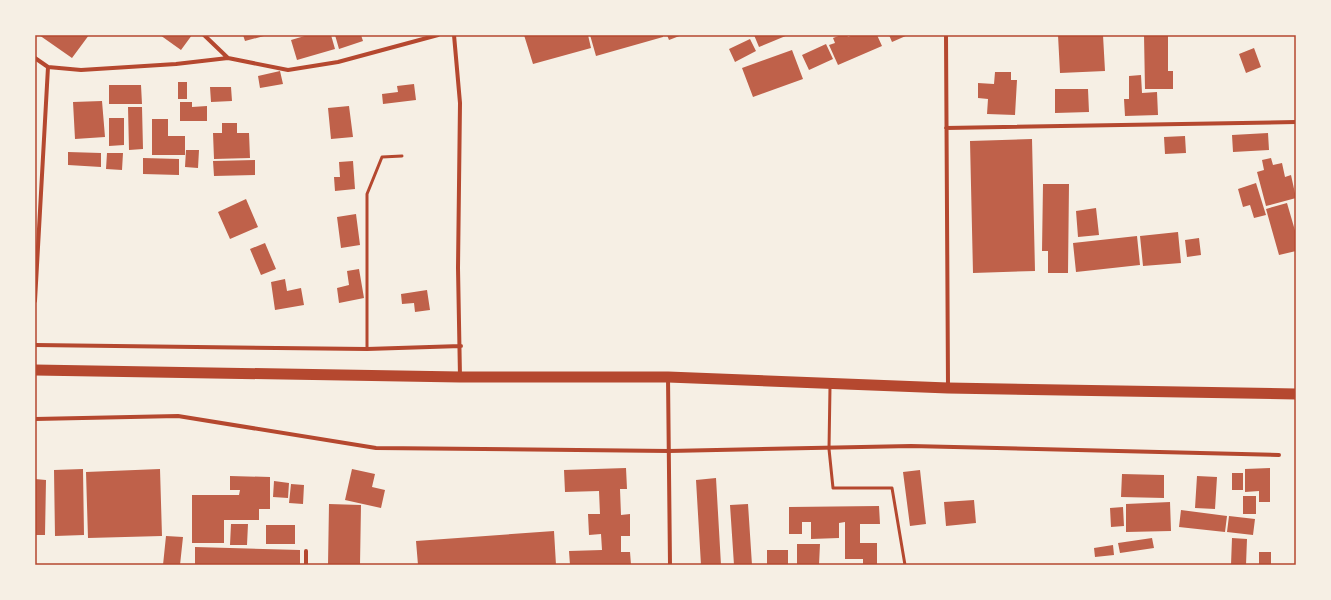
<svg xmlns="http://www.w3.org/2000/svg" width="1331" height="600" viewBox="0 0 1331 600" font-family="'Titillium Web',sans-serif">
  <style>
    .building { fill: #bf614a }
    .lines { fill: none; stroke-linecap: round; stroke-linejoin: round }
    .service { stroke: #b5482f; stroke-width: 3 }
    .minor { stroke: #b5482f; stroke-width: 4 }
    .trunk { stroke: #b5482f; stroke-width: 11 }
    .neatline { fill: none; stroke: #b5482f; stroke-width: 1.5 }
  </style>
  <rect width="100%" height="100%" fill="#f6efe4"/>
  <path class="building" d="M39,35H89L72,58Z
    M160,35H192L181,50Z
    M243,35H264V36L245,41Z
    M308,35H331L335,49L297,60L291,40Z
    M335,35H361L363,41L339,49Z
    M524,35H588L591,48L533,64Z
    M590,35H663V37L596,56Z
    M667,35H682L669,40Z
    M754,35H788L759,47Z
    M841,35H847L848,37L853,35H877L882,46L838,65L829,45L835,43L833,38Z
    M889,35H908L892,42Z
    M1058,35H1103L1105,71L1060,73Z
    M1144,35H1168V71H1173V89H1145Z
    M750,39L756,51L735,62L729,49Z
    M826,44L833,59L809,70L802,55Z
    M1254,48L1261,67L1246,73L1239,54Z
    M792,50L803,79L753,97L742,68Z
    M280,71L283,84L260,88L258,76Z
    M995,72H1011V80H1017L1015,115L987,114L988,99L978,98V83L994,84Z
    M1141,75L1142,93L1157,92L1158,115L1125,116L1124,99H1129V76Z
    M178,82H187V99H178Z
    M414,84L416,100L383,104L382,94L398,92L397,86Z
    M109,85H141L142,104H109Z
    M210,87H231L232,101L211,102Z
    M1055,89H1088L1089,112L1055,113Z
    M102,101L105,137L75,139L73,102Z
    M180,102H192V107L207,106V121H180Z
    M349,106L353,137L331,139L328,108Z
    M128,107H142L143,149L129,150Z
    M109,118H124V145L109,146Z
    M152,119H168V136H185V155H152Z
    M222,123H237V133H249L250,158L214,159L213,133H222Z
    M1268,133L1269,150L1233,152L1232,135Z
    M1185,136L1186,153L1165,154L1164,137Z
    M1032,139L1035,271L973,273L970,141Z
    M186,150H199L198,168L185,167Z
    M68,152L101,153V167L68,165Z
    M107,153H123L122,170L106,169Z
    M143,158L179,159V175L143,174Z
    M1271,158L1273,165L1282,163L1285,177L1291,175L1296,198L1266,206L1257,172L1264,170L1262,160Z
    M255,160V175L214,176L213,161Z
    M353,161L355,189L335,191L334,177H340L339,162Z
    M1256,183L1266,215L1254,218L1250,205L1243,207L1238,189Z
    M1043,184H1069L1068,273H1048V251H1042Z
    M246,199L258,227L230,239L218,212Z
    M1287,203L1296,234V251L1279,255L1266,209Z
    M1096,208L1099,235L1078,237L1076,211Z
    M356,214L360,245L341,248L337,217Z
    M1178,232L1181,263L1143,266L1140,236Z
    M1137,236L1140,265L1076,272L1073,243Z
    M1199,238L1201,255L1187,257L1185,240Z
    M265,243L276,269L261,275L250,249Z
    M359,269L364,298L339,303L337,288L349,285L347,271Z
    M285,279L287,291L301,288L304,305L275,310L271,282Z
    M427,290L430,310L415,312L414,303L402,304L401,294Z
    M626,468L627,489H620L621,515L630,514V536H621V552H630L631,565H570L569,551L602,550L601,534L589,535L588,514H600L599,491L565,492L564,470Z
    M1270,468V502H1259V491L1245,492V469Z
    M83,469L84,535L55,536L54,470Z
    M160,469L162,536L88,538L86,472Z
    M352,469L375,474L372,487L385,490L381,508L345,500Z
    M920,470L926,524L910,526L903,472Z
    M1232,473H1243V490H1232Z
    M1122,474L1164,475V498L1121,497Z
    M230,476L270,477V509H259V520H224V543H192V495H239L240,490H230Z
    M1197,476L1217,477L1215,509L1195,508Z
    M716,478L721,565H701L696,480Z
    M35,479L46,480L45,535H35Z
    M274,481L289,483L288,498L273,497Z
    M291,484L304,485L303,504L289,503Z
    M1243,496H1256V514H1243Z
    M974,500L976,523L946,526L944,502Z
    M1170,502L1171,531L1126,532V504Z
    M329,504L361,505L360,565H328Z
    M748,504L752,565H734L730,505Z
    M879,506L880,524H860V543H877V565H863V559H845V522L839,523V538L811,539V522H802V534H789V507Z
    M1123,507L1124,526L1111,527L1110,508Z
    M1181,510L1227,516L1225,532L1179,527Z
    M1229,516L1255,519L1253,535L1227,532Z
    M231,524H248L247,545H230Z
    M266,525H295V544H266Z
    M554,531L556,565H418L416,541Z
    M166,536L183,537L180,565H163Z
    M1152,538L1154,548L1120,553L1118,543Z
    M1232,538L1247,539L1246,565H1231Z
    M797,544H820L819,565H797Z
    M1113,545L1114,555L1095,557L1094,548Z
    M195,547L300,550V565H195Z
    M767,550H788V565H767Z
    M1259,552H1271V565H1259Z"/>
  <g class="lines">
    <path class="service" d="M367,349V194L382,157L402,156
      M830,387L829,449L833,488H892L905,565"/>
    <path class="minor" d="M204,35L228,58
      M454,35L460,103L458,268L460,377
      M946,35L948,386
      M35,58L48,67L35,301
      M48,67L81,70L176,64L228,58L288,70L338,62L438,35
      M946,128L1296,122
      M35,345L367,349L461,346
      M668,377L670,565
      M35,419L178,416L376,448L669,451L911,446L1279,455
      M306,551V565"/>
    <path class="trunk" d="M35,370L460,377H668L948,388L1296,394"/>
  </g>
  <rect width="1331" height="600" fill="none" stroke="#f6efe4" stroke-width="72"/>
  <rect x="36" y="36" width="1259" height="528" class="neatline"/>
</svg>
